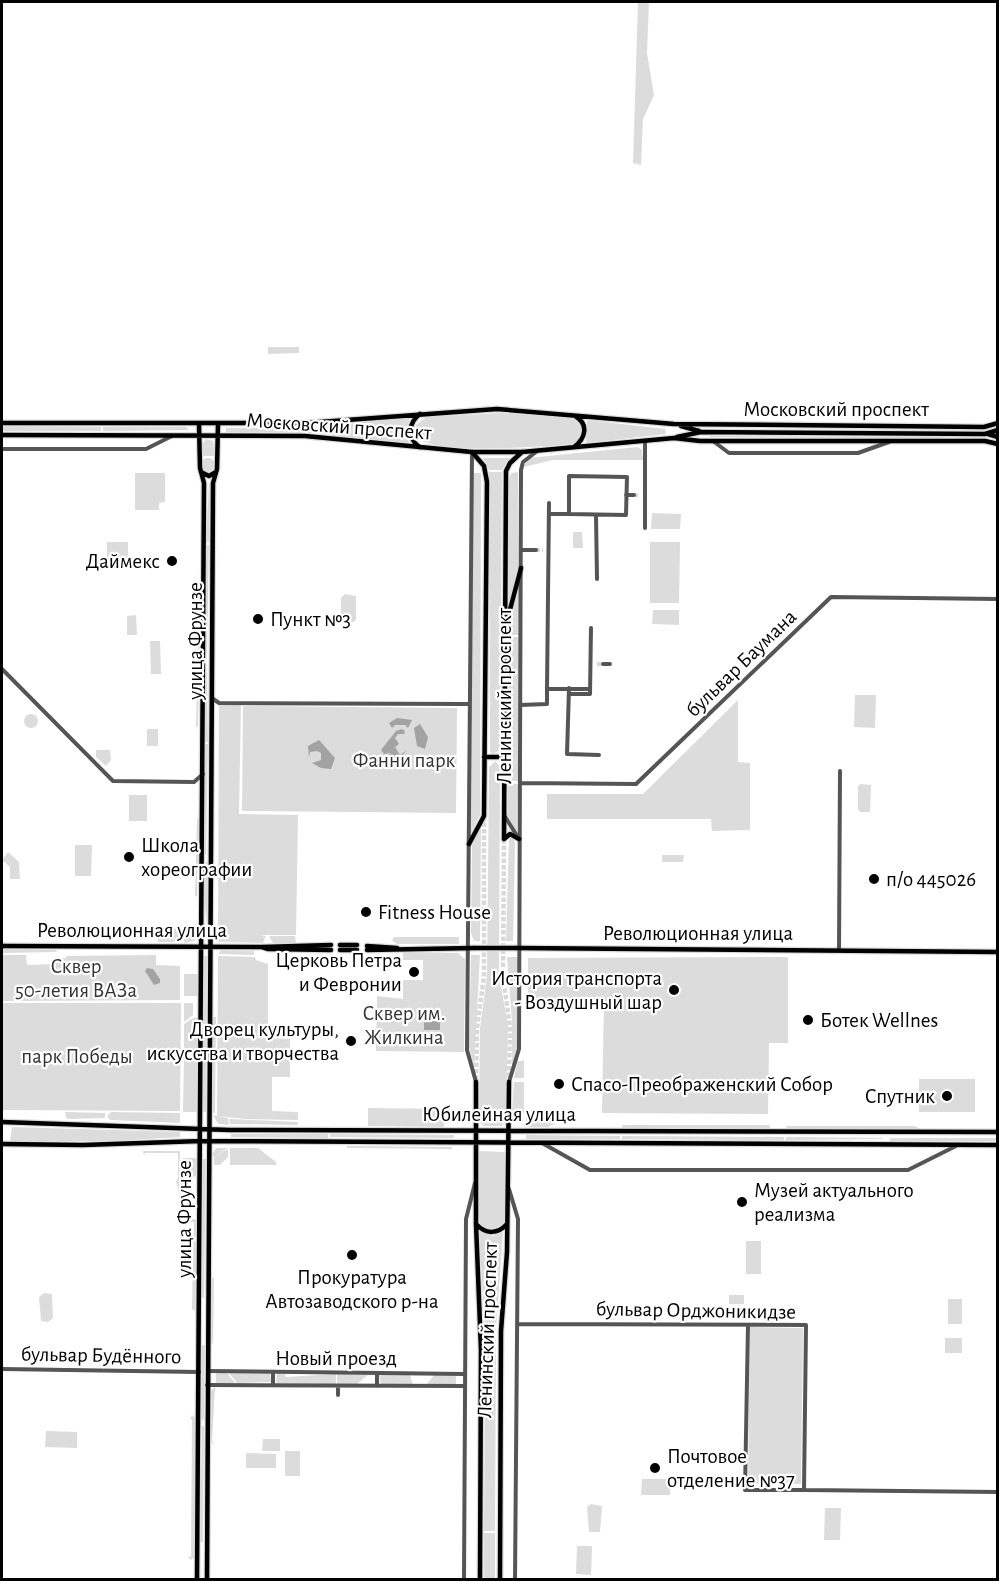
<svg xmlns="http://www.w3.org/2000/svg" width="999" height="1581" viewBox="0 0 999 1581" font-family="'Alegreya Sans',sans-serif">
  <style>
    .green { fill: #dcdcdc }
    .water { fill: #a3a3a3 }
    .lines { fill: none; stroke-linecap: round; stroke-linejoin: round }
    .minor-tunnel { stroke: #d9d9d9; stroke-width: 4; stroke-dasharray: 4 2; stroke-linecap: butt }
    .major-tunnel { stroke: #d9d9d9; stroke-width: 4.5; stroke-dasharray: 4.5 2; stroke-linecap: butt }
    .major-casing { stroke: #dbdbdb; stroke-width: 7 }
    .minor { stroke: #555; stroke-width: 4 }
    .major { stroke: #000; stroke-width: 4.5 }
    .major-bridge-casing { stroke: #dbdbdb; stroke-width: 7; stroke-linecap: butt }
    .major-bridge { stroke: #000; stroke-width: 4.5 }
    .poi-dot { fill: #000; stroke: #fff; stroke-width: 2 }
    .labels { text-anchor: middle; stroke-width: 4.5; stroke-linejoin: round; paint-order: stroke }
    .street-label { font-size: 21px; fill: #000; stroke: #fff }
    .poi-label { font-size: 21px; fill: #000; stroke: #fff; text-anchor: start }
    .park-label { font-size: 21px; fill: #333; stroke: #fff }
  </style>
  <rect width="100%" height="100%" fill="#fff"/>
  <path class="green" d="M638,2H649L647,53L654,95L643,119L641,165L633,163Z
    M268,347H299V353L268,354Z
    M501,413L572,418L581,424L582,435L574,444C548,446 429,456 415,436L416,425L426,417Z
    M410,417L406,433L409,443L309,433L226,432V428H309Z
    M587,420L665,429L666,434L586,443Z
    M2,426L101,427V431H2Z
    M103,427H186L189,430L103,431Z
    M709,427H710L941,428V430Z
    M710,437V436L942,437V439Z
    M206,439L213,441L215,456H202V444Z
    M638,447L642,450L643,460H553L524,467L528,458Z
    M201 465a7 7 0 1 1 14 0a7 7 0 1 1-14 0Z
    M483,458H510L502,470H489Z
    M489,472H502L500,750L493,754L490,752Z
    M518,472V573L509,611V479L511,473Z
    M135,473H165V502L159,503V510H135Z
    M472,473H481L480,815L471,833Z
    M209,482L210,484L209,542H206Z
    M652,513L681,514L680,529H651Z
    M573,532H582L583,548H573Z
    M107,542H128V556L123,562H107Z
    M650,542H680L679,603H650Z
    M206,545H209L207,654L206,652Z
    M519,585V635H508V629Z
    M345,594L356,596V619L354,622H344L341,619V598Z
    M653,610H679V625L652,624Z
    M136,615L137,635H127V616Z
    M198,623L200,624L198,727L196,726Z
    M508,637H519L518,781H512V762H508Z
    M150,641H160L161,674H151Z
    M207,671L208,742H205V673Z
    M855,695H876L875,728L854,727Z
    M738,700V762L750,763V830L712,831L711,819H547V794H643Z
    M219,703H241L239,814L298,815L296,935H260L266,936L263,943L218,942Z
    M243,706L457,708L456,813L242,811Z
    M24 721a7 7 0 1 1 14 0a7 7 0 1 1-14 0Z
    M147,729H158V746H147Z
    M205,744H208L206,855L204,853Z
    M96,750H110L111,760L106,766L96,757Z
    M495,761L500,767L499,975L508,1026L506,1113H479L480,1029L487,975L489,767Z
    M508,783L518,784L517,834L507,815Z
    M861,784L871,785L870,812H860L858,809V786Z
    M129,795H147V821H129Z
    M197,818L199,820L197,897L195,896Z
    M481,828L480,941H474L471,933L472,845Z
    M509,837H513L515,844L513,941H506Z
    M75,845H92L91,876H75Z
    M8,852L19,862L20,879H10V867L2,860Z
    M662,855H684L683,862H662Z
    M206,861L208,863L207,925L204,899Z
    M157,928L181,929V942H158Z
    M184,929H198L195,941L184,943Z
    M269,936H295L296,944L273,943Z
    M394,937H459V944H397L392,940Z
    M2,949L56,950L57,952L2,953Z
    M221,950L254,951V955L218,954Z
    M403,952L458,953L465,959L464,1052L376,1051L377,996L403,999V980H423V960H403Z
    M2,955H26L27,965L51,964L59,958H66V956L156,955V965L180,966V1000L2,1001Z
    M471,955H480L474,1069L469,1047Z
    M204,956H207L206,1112H203Z
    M218,956L255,957L256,960L268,964V1038L290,1039V1077H272V1111L298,1112V1120L245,1119L217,1116L228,1118L229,1125L218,1124L213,1115L217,1116Z
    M507,957H518V1048L512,1068V1021Z
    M788,957V1043H769L768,1114L602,1113L604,999L528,998V958Z
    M184,974H198V996H184Z
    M2,1003H181L180,1111L2,1110Z
    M184,1003H193V1015L184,1022Z
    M213,1017H216L215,1113H212Z
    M193,1018H198V1052H184V1024Z
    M184,1058H198L197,1112H183Z
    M524,1060V1078H514L517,1062Z
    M919,1079H975V1112H919Z
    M514,1082H524V1113H512Z
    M368,1108L444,1109V1127L368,1126Z
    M65,1112L105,1113V1118L69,1119L66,1118Z
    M111,1112L180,1113V1123L110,1120L107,1116Z
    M479,1114L506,1115L502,1126H484L479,1122Z
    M526,1115H562V1120L548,1127H526Z
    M229,1119L298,1122V1125L230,1124Z
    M622,1125H770V1128H622Z
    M786,1126H914L924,1130L787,1129Z
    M12,1127L180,1132V1137L112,1141H10Z
    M231,1134H328V1138L231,1137Z
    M330,1134L454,1135V1138L330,1137Z
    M526,1135L620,1136V1139H526Z
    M622,1136L784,1137V1140L622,1139Z
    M786,1137L882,1138L883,1139L786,1140Z
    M890,1138H997L998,1141H890Z
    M347,1146L452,1147V1149L347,1148Z
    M216,1148H228L215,1156L228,1149V1157L220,1165H214V1156L212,1155Z
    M230,1148H258L276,1162L277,1165H230Z
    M143,1151H180L179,1193L176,1181L178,1179V1153H145L144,1156Z
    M478,1151L506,1152V1221L495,1230L485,1229L478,1222Z
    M183,1158H197V1176L188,1178L186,1193H183Z
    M203,1159H206L204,1298L202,1297Z
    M194,1218L197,1222L195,1311L192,1309L194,1222H190Z
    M479,1231L493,1236L503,1232L496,1330L485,1331Z
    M746,1241H761V1274H746Z
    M214,1277L213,1343H211V1280Z
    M44,1293L52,1294L53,1318L48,1322L41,1321L39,1297Z
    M729,1295H744V1304H729Z
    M948,1299H962V1324H948Z
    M750,1327L803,1328L801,1484H748Z
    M496,1332L495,1531H484L485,1333Z
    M945,1338H962V1353H945Z
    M202,1345H205L204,1420L201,1419Z
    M216,1373H227L235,1383H216Z
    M229,1373H270L271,1382L237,1383Z
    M277,1373L285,1374L286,1377L336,1374V1384H276Z
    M337,1374L368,1375L357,1384H337Z
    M379,1375H410L413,1385L381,1384Z
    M434,1375H456V1385H426Z
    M215,1387L212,1441L214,1445L210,1442V1392Z
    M192,1415L196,1419L195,1557L191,1560L188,1557L191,1556L192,1419H190Z
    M202,1425L204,1427L203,1542H200Z
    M46,1431L77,1432V1448L45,1447Z
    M263,1439H280V1451H262Z
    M285,1451H300V1476H285Z
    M246,1453L276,1454V1468H246Z
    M642,1479H670V1495H641Z
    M591,1504L602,1506L600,1532H589L587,1507Z
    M825,1508H841L840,1540H824Z
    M484,1533H495V1579H484Z
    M577,1546H592L591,1575L576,1574Z"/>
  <path class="water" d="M397,718L412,720L408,728L405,725H395L392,728L389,723Z
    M420,724L428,737L425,749L417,746L414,728Z
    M402,729L405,731L404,734H398L395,738L399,744L395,747L400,755L407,750L399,759L388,762L386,757L391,753L384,754L381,750L396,731Z
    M319,740L335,758L331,769L321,768L312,763L321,760V753L317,751L310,752L309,758L308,746Z
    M147,968L153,969L160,979V983L154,985L145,971Z
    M424,1017H440V1030H424Z"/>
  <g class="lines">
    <path class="minor-tunnel" d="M634,495L640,496
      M536,550H543
      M597,664H603"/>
    <path class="major-tunnel" d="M504,839L503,976L510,1027L509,1079
      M476,1080L477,1028L484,976V816"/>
    <g class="major-casing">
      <path id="major" d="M2,423H306L497,409L674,424L984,427L998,423
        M681,426L699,431
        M988,434L998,437
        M2,435L305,436L472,452H522L674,438L700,441H985L998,444
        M677,437L701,432L985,434L998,430
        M419,447C407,437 408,423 420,414
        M574,447C586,438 589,424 575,416
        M201,472L209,476L216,472
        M507,621L521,568
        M484,757H505
        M504,839L506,471L510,463L522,452
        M504,839L510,834L519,839
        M469,844L484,816L487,482L484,466L472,452
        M340,945H357
        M2,946L262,947L268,949L331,950
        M367,946L397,948
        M262,947L331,945
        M515,948L998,952
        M340,950H357
        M367,950L474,948
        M476,1082V1224L481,1350L480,1580
        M2,1122L230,1130L998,1132
        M2,1144L83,1145L201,1141L998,1145
        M476,1224C486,1235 498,1234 507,1224
        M197,1580L204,483L200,468L199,425
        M207,1580L213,483L217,469L218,424
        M500,1580L501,1331L507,1252L509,1082"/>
    </g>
    <path class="minor" d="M713,441L729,453H858L889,442
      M2,449H146L172,436
      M472,452L467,1050L476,1082
      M569,476L627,477L626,515L569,514Z
      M626,495H634
      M549,514H569
      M596,515L597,579
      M645,528V441
      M521,550H536
      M603,664H610
      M2,669L113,781L194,782L203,774
      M569,688L567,754L599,755
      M547,689L549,503
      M569,694H590L591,628
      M212,698L219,703L469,704
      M520,705L547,704V689H590
      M520,783L636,784L831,597L998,599
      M504,815L519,839
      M839,950L840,771
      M509,1082L519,1049L521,470L523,462L536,452
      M542,1143L590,1170H908L956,1146
      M509,1189L518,1219L515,1580
      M517,1324L806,1325L804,1490L998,1492
      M748,1325L745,1490H804
      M2,1369L199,1372
      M208,1371L465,1374
      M207,1385L465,1386
      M273,1385V1372
      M377,1386V1373
      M338,1395V1386
      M464,1580L466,1219L475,1183"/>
    <use href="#major" class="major"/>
    <g class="major-bridge-casing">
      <path id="major-bridge" d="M474,948H515"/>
    </g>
    <use href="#major-bridge" class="major-bridge"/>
  </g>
  <g class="poi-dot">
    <circle cx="172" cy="561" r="6"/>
    <circle cx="258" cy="619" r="6"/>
    <circle cx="129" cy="857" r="6"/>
    <circle cx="874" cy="879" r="6"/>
    <circle cx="366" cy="912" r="6"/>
    <circle cx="414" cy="972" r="6"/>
    <circle cx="674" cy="990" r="6"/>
    <circle cx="808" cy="1020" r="6"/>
    <circle cx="351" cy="1041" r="6"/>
    <circle cx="559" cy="1084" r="6"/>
    <circle cx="947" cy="1096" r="6"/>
    <circle cx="742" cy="1202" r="6"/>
    <circle cx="352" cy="1255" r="6"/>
    <circle cx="655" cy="1468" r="6"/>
  </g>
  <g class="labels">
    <g class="street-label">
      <text x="836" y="416">Московский проспект</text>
      <text transform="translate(339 426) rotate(4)" y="7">Московский проспект</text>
      <text transform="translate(195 641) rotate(-90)" y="7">улица Фрунзе</text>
      <text transform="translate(741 663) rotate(-44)" y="7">бульвар Баумана</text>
      <text transform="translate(504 696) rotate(-90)" y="7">Ленинский проспект</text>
      <text x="132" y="937">Революционная улица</text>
      <text x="698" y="940">Революционная улица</text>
      <text x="499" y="1121">Юбилейная улица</text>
      <text transform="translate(184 1219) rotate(-90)" y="7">улица Фрунзе</text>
      <text transform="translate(696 1310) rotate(1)" y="7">бульвар Орджоникидзе</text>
      <text transform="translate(487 1330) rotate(-88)" y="7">Ленинский проспект</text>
      <text transform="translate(101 1355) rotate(1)" y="7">бульвар Будённого</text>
      <text x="336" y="1365">Новый проезд</text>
    </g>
    <g class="poi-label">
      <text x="160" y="568" text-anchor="end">Даймекс</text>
      <text x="270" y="626">Пункт №3</text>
      <text x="141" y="852">Школа<tspan x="141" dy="24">хореографии</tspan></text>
      <text x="886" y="886">п/о 445026</text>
      <text x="378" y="919">Fitness House</text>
      <text x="402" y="967" text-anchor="end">Церковь Петра<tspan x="402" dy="24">и Февронии</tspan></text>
      <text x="662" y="985" text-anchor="end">История транспорта<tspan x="662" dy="24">- Воздушный шар</tspan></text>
      <text x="820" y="1027">Ботек Wellnes</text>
      <text x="339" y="1036" text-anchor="end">Дворец культуры,<tspan x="339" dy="24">искусства и творчества</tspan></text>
      <text x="571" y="1091">Спасо-Преображенский Собор</text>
      <text x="935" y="1103" text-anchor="end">Спутник</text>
      <text x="754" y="1197">Музей актуального<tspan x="754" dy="24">реализма</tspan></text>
      <text x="352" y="1284" text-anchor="middle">Прокуратура<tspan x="352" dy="24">Автозаводского р-на</tspan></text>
      <text x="667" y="1463">Почтовое<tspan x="667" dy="24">отделение №37</tspan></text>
    </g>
    <g class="park-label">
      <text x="404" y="767">Фанни парк</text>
      <text x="76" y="973">Сквер<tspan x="76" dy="24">50-летия ВАЗа</tspan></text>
      <text x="404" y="1020">Сквер им.<tspan x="404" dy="24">Жилкина</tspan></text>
      <text x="77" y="1063">парк Победы</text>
    </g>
  </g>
  <rect width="999" height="1581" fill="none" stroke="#000000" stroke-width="6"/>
</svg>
